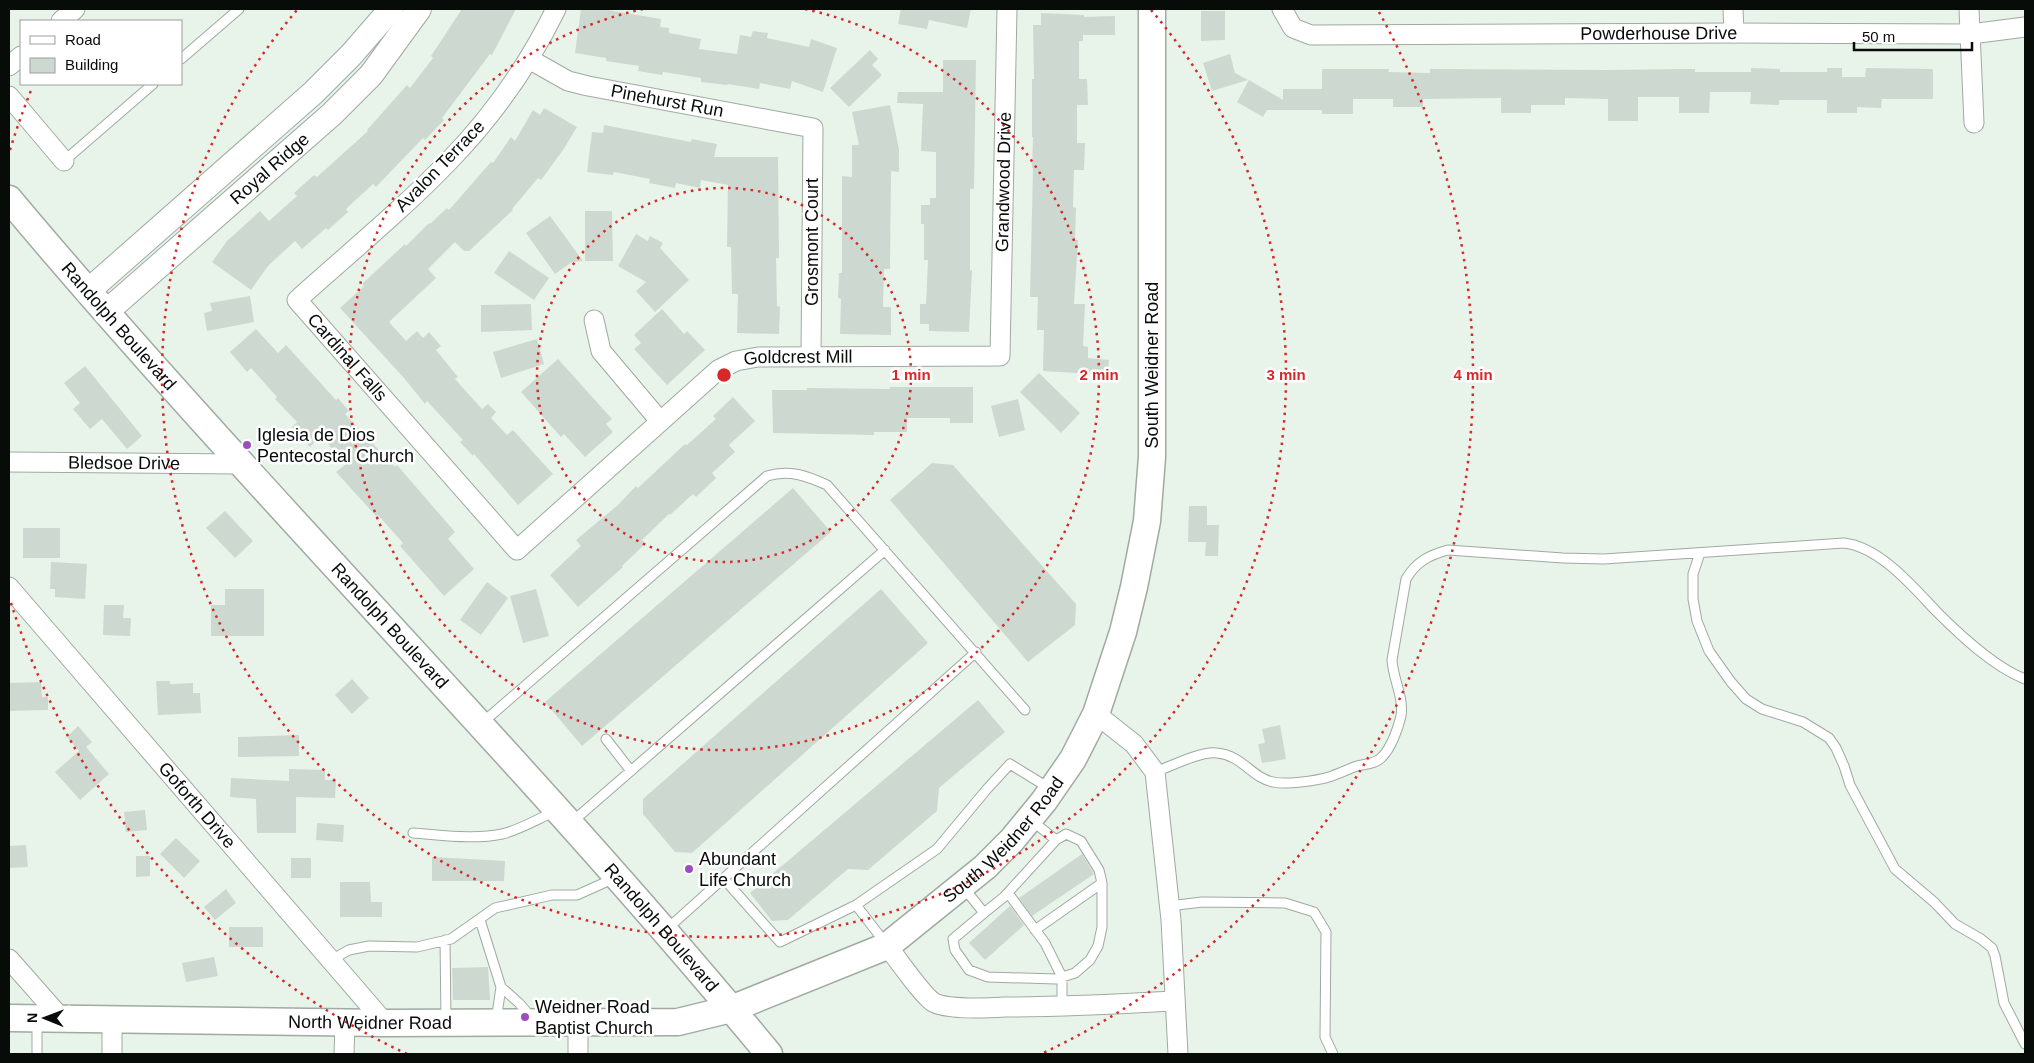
<svg xmlns="http://www.w3.org/2000/svg" width="2034" height="1063" viewBox="0 0 2034 1063" font-family="Arial,sans-serif">
  <style>
    .building { fill: #cdd9d0 }
    .lines { fill: none; stroke-linecap: round; stroke-linejoin: round }
    .service-casing { stroke: #9faaa1; stroke-width: 11 }
    .minor-casing { stroke: #9faaa1; stroke-width: 21 }
    .tertiary-casing { stroke: #9faaa1; stroke-width: 26 }
    .secondary-casing { stroke: #9faaa1; stroke-width: 29 }
    .service { stroke: #fff; stroke-width: 9 }
    .minor { stroke: #fff; stroke-width: 19 }
    .tertiary { stroke: #fff; stroke-width: 24 }
    .secondary { stroke: #fff; stroke-width: 26 }
    .ring { fill: none; stroke: #d62828; stroke-width: 2.5; stroke-dasharray: 2.5 5 }
    .poi-dot { fill: #9c4ebf; stroke: #fff; stroke-width: 2 }
    .labels { text-anchor: middle; stroke-width: 5; stroke-linejoin: round; paint-order: stroke }
    .street-label { font-size: 18px; fill: #080c09; stroke: #fff }
    .poi-label { font-size: 18px; fill: #080c09; stroke: #fff; text-anchor: start }
    .centre { fill: #d62828; stroke: #fff; stroke-width: 2.5 }
    .ring-label { font-size: 15px; text-anchor: middle; font-weight: bold; fill: #d62828; stroke: #fff; stroke-width: 5; stroke-linejoin: round; paint-order: stroke }
  </style>
  <rect width="100%" height="100%" fill="#e8f4ea"/>
  <path class="building" d="M462,9H516L492,55L490,54L442,118L444,120L425,140L423,138L376,187L373,184L346,209L348,212L328,230L326,228L302,249L295,241L268,266L251,290L212,262L227,241L260,211L269,221L297,196L294,193L314,175L317,177L368,131L367,130L407,85L410,88L433,58L431,56Z
    M581,9H609L608,10L661,19L660,27L669,28V33L701,39L699,49L737,54L740,35L751,37L753,31L768,33L767,38L809,47L811,39L837,48L823,92L792,81L790,89L760,83L759,89L728,84L727,85L701,82V78L663,72L662,75L638,71L639,66L606,61V58L575,53Z
    M901,9H971L967,28L929,20L927,29L898,24Z
    M1201,11H1225V40L1201,41Z
    M1041,13L1084,15V17L1115,16V35H1083V41H1079V79H1087L1088,105H1077V143H1085L1084,170H1074L1073,207L1076,208L1075,240H1078L1074,304H1085L1083,346L1088,347V358L1109,360L1108,375L1043,371L1044,330H1037L1038,297H1030L1033,168H1032L1033,137H1032V79H1034L1033,25H1041Z
    M870,50L878,59L872,65L882,75L849,107L830,88Z
    M1230,54L1235,73L1248,80L1212,91L1203,63Z
    M943,60H976L974,189H970V270H972L969,332L929,331V324H920V304H926L928,260H924V224H921V205H930V198H936V152L921,151L923,104L897,103L898,92H943Z
    M1751,68L1780,69V72H1827V68H1842V77H1865L1866,68L1933,69V99H1882L1881,108L1857,107V113H1827V100H1779V105L1750,104L1751,92H1710L1709,113H1679V97H1638V121H1608V99L1565,98V105H1531V113H1501V98L1423,99V107H1393V99H1353V114H1322V110H1267L1263,117L1237,102L1249,80L1283,100V89H1322V69H1389L1388,72L1430,73V69L1608,70L1684,69H1695V72H1751Z
    M890,105L899,149V172L891,171L890,269H884L883,307H891V335L840,334L841,299L838,298L839,273H842V176L852,177V145H859L852,112Z
    M544,108L577,127L563,150L541,180L538,178L512,209L513,210L469,251H464L455,242L428,269L436,278L389,322L406,341L417,331L423,338L429,332L441,346L436,350L458,377L455,379L482,409L488,404L496,412L491,418L507,435L513,430L553,474L518,505L474,454L473,456L460,442L463,440L427,401L425,404L404,378L340,308L364,286L362,284L405,244L406,246L429,223L430,224L447,208L449,210L491,162L493,163L511,137L515,141L533,110L540,115Z
    M604,125L691,142L692,139L717,144L714,157H778L779,258H776L777,306L780,307L779,334L737,333L738,294H732L731,247H727L728,185L701,180L700,188L676,183L675,188L649,183L650,179L614,172L613,175L587,172L592,132L603,133Z
    M585,211H612L613,261H585Z
    M550,216L583,261L572,262L555,274L526,233Z
    M636,234L648,241L650,236L663,243L660,248L689,280L655,312L636,291L646,282L618,266Z
    M509,251L549,278L534,300L494,273Z
    M250,296L254,322L207,331L204,313L212,311L210,303Z
    M531,304L532,330L481,332V305Z
    M662,309L684,334L687,331L705,350L667,385L634,349L641,343L634,335Z
    M256,329L278,353L286,345L336,400L338,398L349,411L345,414L395,467L397,465L455,532L448,539L474,569L444,596L400,546L403,543L378,515L376,516L336,472L346,464L321,436L310,447L292,427L297,422L275,399L277,397L251,368L247,372L230,352Z
    M537,339L544,364L501,378L493,352Z
    M558,359L612,419L606,424L613,432L585,457L564,434L561,437L521,392Z
    M85,366L142,436L127,449L102,419L90,429L73,409L80,403L64,383Z
    M1039,373L1080,413L1061,433L1020,392Z
    M890,387H973V423H950V418H907V432H874V435L773,433L772,390H807V388L890,389Z
    M733,397L755,421L729,445L735,452L712,473L716,478L696,497L693,494L670,515L669,514L642,540L645,544L622,566L623,567L578,607L550,575L581,546L576,540L618,505L636,486L638,488L685,444L687,445L716,419L713,416Z
    M1018,399L1025,430L999,437L991,406Z
    M932,463L953,465L1076,604L1075,625L1028,662L890,500Z
    M793,488L831,532L582,746L545,702Z
    M1189,506H1207V525H1219L1218,556H1205L1206,542H1188Z
    M225,511L253,541L235,558L206,528Z
    M23,528H60V558H23Z
    M51,562L87,564L85,599L55,597V589H50Z
    M487,582L508,598L481,635L460,620Z
    M225,589H264V636H211V605H225Z
    M536,589L549,636L523,643L510,596Z
    M881,589L928,643L692,853L675,852L643,814V799Z
    M104,605H124L123,618H131L130,636L103,635Z
    M352,679L369,698L352,714L335,695Z
    M156,681H170V684L193,683V693H200L201,713L158,715Z
    M41,682L42,697H48V710L9,711V683Z
    M978,700L1005,732L939,788L937,811L868,870L848,869L788,920L772,921L750,893Z
    M1280,725L1286,759L1262,763L1258,744L1265,743L1262,729Z
    M78,726L92,742L86,747L109,774L80,800L55,772L79,751L67,737Z
    M299,735V756L238,757V737Z
    M289,769L325,770V780H336L335,798L296,797V833H257L256,799L230,797L231,778L289,781Z
    M145,810L147,830L126,832L124,812Z
    M317,823L344,825L343,842L316,840Z
    M176,838L200,861L184,878L160,854Z
    M26,845L28,867L9,868V846Z
    M1082,854L1094,874L1032,916L1019,898Z
    M136,856H150V876L136,877Z
    M432,857L505,861L504,881H432Z
    M291,858H311V878H291Z
    M340,882H370L371,902H382V917H340Z
    M226,889L236,903L215,920L204,907Z
    M1010,906L1024,925L985,960L969,943Z
    M229,927H263V947H229Z
    M214,957L218,976L186,982L182,963Z
    M488,967L490,1000H453L452,968Z"/>
  <g class="lines">
    <g class="service-casing">
      <path id="service" d="M181,59L239,9
        M64,161L153,84
        M1700,553L1693,574V599L1697,621L1709,651L1731,682L1746,699L1762,709L1803,722L1829,738L1836,748L1844,766L1850,785L1895,869L1934,902L1955,924L1981,939L1992,948L1995,956L2004,1003L2025,1044
        M482,723L767,476C789,469 807,476 827,485L1025,710
        M606,739L631,771
        M1155,772C1172,766 1200,751 1217,753C1242,755 1252,778 1273,782C1286,785 1315,781 1329,777C1339,774 1348,769 1357,766C1365,764 1376,764 1382,757C1391,748 1398,729 1401,716C1404,697 1393,679 1392,660L1406,579C1416,562 1429,555 1448,550L1563,558L1604,559L1844,543C1880,547 1913,587 1937,612C1961,636 1994,667 2025,679
        M1031,820L1056,840
        M572,822L885,550
        M413,833C442,835 474,840 502,834C520,830 539,818 556,811
        M724,879L780,942L856,905L937,849L987,789L1010,764L1049,788
        M964,888L984,913L953,939L955,950L969,970L988,977L1056,979L1075,973L1090,960L1098,946L1102,927V883L1099,870L1081,841L1066,834L1056,840L1004,897L984,913
        M1008,893L1045,943L1062,977V1006
        M856,905L886,944
        M1169,906L1202,902L1285,903L1314,912L1326,932L1325,1037L1333,1054
        M480,920L501,987L519,1003L531,1017
        M667,929L976,652
        M1035,930L1102,883
        M445,940L446,1021
        M331,960L349,950L369,946L417,947L451,939L495,908L552,895H577L615,878
        M37,1021V1054
        M496,1021L501,987"/>
    </g>
    <g class="minor-casing">
      <g id="minor">
        <path id="s1" d="M556,9C529,64 492,117 449,161C402,210 348,254 297,300L517,550L718,370L736,361L758,357L1000,356L1007,9"/>
        <path id="s2" d="M1282,9L1293,28L1311,35L1734,33L1971,34L2025,27"/>
        <path d="M1733,9L1734,33"/>
        <path d="M1969,9L1974,123"/>
        <path d="M61,21L75,9"/>
        <path id="s3" d="M529,59L568,81L588,86L813,128L811,356"/>
        <path d="M9,66L21,56"/>
        <path d="M9,96L64,161"/>
        <path d="M594,320L601,351L660,421"/>
        <path id="s4" d="M9,462L240,464"/>
        <path id="s5" d="M9,587L385,1023"/>
        <path d="M1096,714L1134,744L1155,772L1171,920L1178,1054"/>
        <path d="M887,946C898,959 921,994 933,1002C946,1010 989,1008 1005,1007C1062,1007 1118,1004 1174,1001"/>
        <path d="M9,959L61,1018"/>
        <path d="M112,1054V1018"/>
        <path d="M344,1054L345,1023"/>
        <path d="M578,1054V1024"/>
      </g>
    </g>
    <g class="tertiary-casing">
      <g id="tertiary">
        <path d="M87,292L313,93L351,55L391,9"/>
        <path id="s6" d="M105,313L332,114L371,75L419,9"/>
      </g>
    </g>
    <g class="secondary-casing">
      <g id="secondary">
        <path id="s7" d="M9,199C254,491 526,760 769,1054"/>
        <path id="s8" d="M9,1018L385,1023L678,1022L731,1009L887,946L985,867L1012,840L1044,801L1073,759L1096,714L1123,632L1134,587L1147,521L1152,457V9"/>
      </g>
    </g>
    <use href="#service" class="service"/>
    <use href="#minor" class="minor"/>
    <use href="#tertiary" class="tertiary"/>
    <use href="#secondary" class="secondary"/>
  </g>
  <g class="ring">
    <circle cx="724" cy="375" r="187"/>
    <path d="M805 9A375 375 0 1 1 643 9"/>
    <path d="M1151 10A562 562 0 1 1 297 10"/>
    <path d="M407 1054A749 749 0 0 1 10 600M10 150A749 749 0 0 1 32 88M1379 12A749 749 0 0 1 1041 1054"/>
  </g>
  <g class="poi-dot">
    <circle cx="247" cy="445" r="5"/>
    <circle cx="689" cy="869" r="5"/>
    <circle cx="525" cy="1017" r="5"/>
  </g>
  <g class="labels">
    <g class="street-label">
      <text dy="6" stroke="none"><textPath href="#s2" startOffset="389">Powderhouse Drive</textPath></text>
      <text dy="6" stroke="none"><textPath href="#s3" startOffset="146">Pinehurst Run</textPath></text>
      <text transform="translate(440 166) rotate(-46)" y="6">Avalon Terrace</text>
      <text dy="6" stroke="none"><textPath href="#s6" startOffset="219">Royal Ridge</textPath></text>
      <text dy="6" stroke="none"><textPath href="#s1" startOffset="1454">Grandwood Drive</textPath></text>
      <text transform="translate(812 242) rotate(-90)" y="6">Grosmont Court</text>
      <text dy="6" stroke="none"><textPath href="#s7" startOffset="168">Randolph Boulevard</textPath></text>
      <text dy="6" stroke="none"><textPath href="#s1" startOffset="469">Cardinal Falls</textPath></text>
      <text dy="6" stroke="none"><textPath href="#s1" startOffset="1078">Goldcrest Mill</textPath></text>
      <text transform="translate(1152 365) rotate(-90)" y="6">South Weidner Road</text>
      <text dy="6" stroke="none"><textPath href="#s4" startOffset="115">Bledsoe Drive</textPath></text>
      <text dy="6" stroke="none"><textPath href="#s7" startOffset="572">Randolph Boulevard</textPath></text>
      <text dy="6" stroke="none"><textPath href="#s5" startOffset="288">Goforth Drive</textPath></text>
      <text dy="6" stroke="none"><textPath href="#s8" startOffset="1050">South Weidner Road</textPath></text>
      <text dy="6" stroke="none"><textPath href="#s7" startOffset="978">Randolph Boulevard</textPath></text>
      <text dy="6" stroke="none"><textPath href="#s8" startOffset="361">North Weidner Road</textPath></text>
    </g>
    <g class="poi-label">
      <text x="257" y="441">Iglesia de Dios<tspan x="257" dy="21">Pentecostal Church</tspan></text>
      <text x="699" y="865">Abundant<tspan x="699" dy="21">Life Church</tspan></text>
      <text x="535" y="1013">Weidner Road<tspan x="535" dy="21">Baptist Church</tspan></text>
    </g>
  </g>
  <circle cx="724" cy="375" r="8" class="centre"/>
  <g class="ring-label">
    <text x="911" y="380">1 min</text>
    <text x="1099" y="380">2 min</text>
    <text x="1286" y="380">3 min</text>
    <text x="1473" y="380">4 min</text>
  </g>
  <rect width="2034" height="1063" fill="none" stroke="#080c09" stroke-width="20"/>
  <rect x="20" y="20" width="162" height="65" fill="#ffffff" stroke="#9c9e9d"/>
  <rect x="30" y="36" width="25" height="8" fill="#ffffff" stroke="#9c9e9d"/>
  <text x="65" y="45" font-size="15" fill="#080c09">Road</text>
  <rect x="30" y="58" width="25" height="15" fill="#cdd9d0" stroke="#9c9e9d"/>
  <text x="65" y="70" font-size="15" fill="#080c09">Building</text>
  <g transform="translate(45 1018) rotate(271)" stroke="#ffffff" stroke-width="4" paint-order="stroke">
  <path d="M0-4L9 19L0 12L-9 19Z" fill="#080c09"/>
  <text y="-8" font-size="14" font-weight="bold" text-anchor="middle" fill="#080c09">N</text>
  </g>
  <path d="M1854 42v8h118v-8" fill="none" stroke="#080c09" stroke-width="2.5"/>
  <text x="1862" y="42" font-size="15" fill="#080c09" stroke="#ffffff" stroke-width="4" paint-order="stroke">50 m</text>
</svg>
